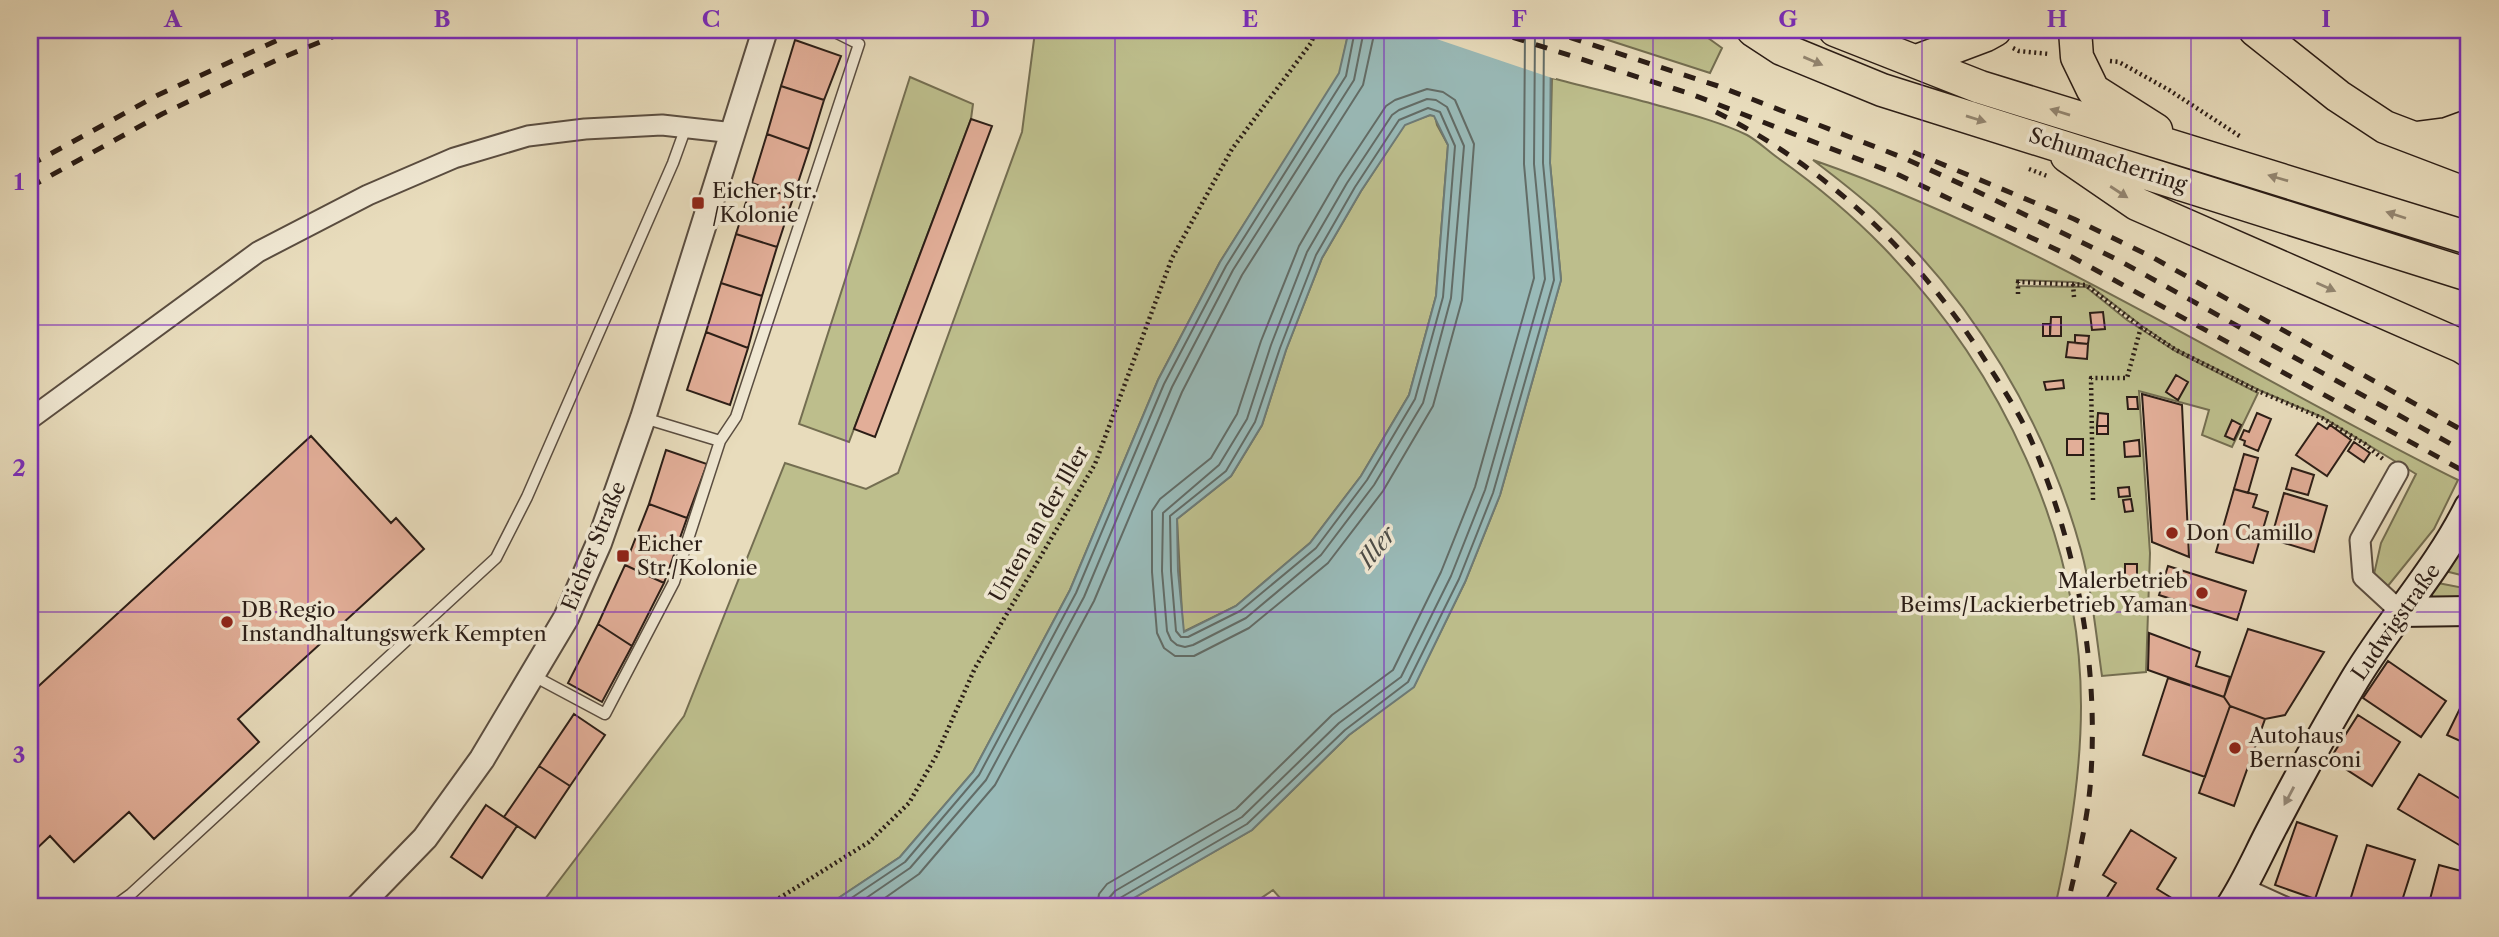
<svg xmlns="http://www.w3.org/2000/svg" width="2499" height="937" viewBox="0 0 2499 937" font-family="'Libre Caslon Text',serif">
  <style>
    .green { fill: #bdbe8c; stroke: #746e51; stroke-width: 2 }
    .water { fill: #99bab8; stroke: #6d7b77; stroke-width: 2; fill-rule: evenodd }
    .pier { fill: #e8dcbc }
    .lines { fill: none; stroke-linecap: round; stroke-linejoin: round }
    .shore { stroke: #626c67; stroke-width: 2 }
    .building { fill: #e2ae98; stroke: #2b1d16; stroke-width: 2 }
    .service-casing { stroke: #5a4d40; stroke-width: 13 }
    .minor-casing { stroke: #5a4d40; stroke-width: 23 }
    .tertiary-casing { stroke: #5a4d40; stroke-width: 28 }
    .secondary-casing { stroke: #2b1d16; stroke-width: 32 }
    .primary-casing { stroke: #2b1d16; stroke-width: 35 }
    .path { stroke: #2b1d16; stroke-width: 4.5; stroke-dasharray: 2 3.5; stroke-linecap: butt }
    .service { stroke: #f0e8d3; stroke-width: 10 }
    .minor { stroke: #f0e8d3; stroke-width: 19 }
    .tertiary { stroke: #f0e8d3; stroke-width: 24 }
    .secondary { stroke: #f0e8d3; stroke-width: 28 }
    .primary { stroke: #e8dcbc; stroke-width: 32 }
    .rail { stroke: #2b1d16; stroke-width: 5; stroke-dasharray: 12 12; stroke-linecap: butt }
    .oneway { fill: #938671 }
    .oneway2 { fill: #978d7e }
    .grid { fill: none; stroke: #7b2cbf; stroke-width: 2; stroke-opacity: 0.55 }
    .poi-dot { fill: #8f2418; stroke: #f0e8d3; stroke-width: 2.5 }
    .labels { text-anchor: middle; stroke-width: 7; stroke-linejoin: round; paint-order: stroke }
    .street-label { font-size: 21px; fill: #2b1d16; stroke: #f0e8d3 }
    .poi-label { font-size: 21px; fill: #2b1d16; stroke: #f0e8d3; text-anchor: start }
    .water-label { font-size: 23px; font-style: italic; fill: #4c4c47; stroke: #f0e8d3 }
    .neatline { fill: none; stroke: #7b2cbf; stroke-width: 2.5 }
    .grid-label { font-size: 23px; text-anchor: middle; font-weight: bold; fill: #7b2cbf }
  </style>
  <rect width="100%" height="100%" fill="#e8dcbc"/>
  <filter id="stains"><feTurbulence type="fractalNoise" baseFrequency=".00286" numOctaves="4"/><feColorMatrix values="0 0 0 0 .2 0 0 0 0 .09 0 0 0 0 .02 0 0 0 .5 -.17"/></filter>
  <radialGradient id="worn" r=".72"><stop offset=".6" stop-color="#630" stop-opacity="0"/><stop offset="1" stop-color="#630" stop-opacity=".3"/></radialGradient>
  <path class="green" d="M1020,30H1349L1340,73L1220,262L1158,380L1070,590L973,772L900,857L825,907H539L684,716L785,463L866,489L898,473L1022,132L1035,32Z
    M1577,30H1697L1722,48L1710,73Z
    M910,77L973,104L971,119L849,442L799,424Z
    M1552,78C1586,87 1620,95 1653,104C1685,113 1718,121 1747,135C1758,141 1768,151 1778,158C1816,185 1851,214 1883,247C2000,368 2081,536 2081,706C2081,774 2070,841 2055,907H1288L1273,890L1248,907H1118L1252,830L1349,735L1414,686L1465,582L1500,495L1561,280L1550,163Z
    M1430,115L1435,116L1437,125L1448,145L1436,296L1409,395L1361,476L1310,543L1236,606L1183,632L1177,519L1231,476L1262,425L1286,350L1322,258L1361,191L1405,124Z
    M1813,160C2040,239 2244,374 2458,480L2434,529L2383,592L2372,583L2381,543L2416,474L2322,417L2259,390L2176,349L2142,326L2090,286L2073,282L2017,280L2018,286L2086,287L2127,320L2175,351L2258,393L2232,447L2202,435L2209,410L2139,391L2150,553L2146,672L2102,676C2096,634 2092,591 2081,550C2046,422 1973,300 1875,210C1855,192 1834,176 1813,160Z
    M2466,538L2469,542V577L2445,571Z
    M2438,583L2469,589V602L2422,604Z"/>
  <path class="water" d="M1349,30H1551L1550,163L1561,280L1500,495L1465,582L1414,687L1349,735L1252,830L1118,907H825L900,857L973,772L1070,590L1158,380L1220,262L1339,73ZM1430,115L1434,116L1448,145L1436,296L1409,395L1361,476L1310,543L1236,606L1184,632L1178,571L1177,519L1231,476L1262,425L1286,350L1322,258L1361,191L1405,125Z"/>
  <path class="pier" d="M1410,30H1554L1556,79L1552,78Z"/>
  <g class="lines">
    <path class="shore" d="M1427,89L1443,92L1455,100L1474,144L1462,300L1433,406L1383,491L1328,563L1249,628L1194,656H1175L1164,648L1157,633L1152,572V511L1160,499L1211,458L1237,414L1261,341L1299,246L1339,177L1386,106L1395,100Z
      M1427,99L1436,100L1447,107L1464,146L1451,298L1423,403L1374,485L1321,555L1246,618L1193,645L1185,647L1177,645L1171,640L1167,631L1162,571L1163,513L1219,465L1247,419L1271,345L1307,252L1347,183L1392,115L1399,110Z
      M1428,108L1440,112L1455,146L1443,297L1415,399L1367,480L1316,548L1240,611L1188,637H1181L1176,631L1171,571L1170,516L1226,471L1255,422L1280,348L1316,255L1355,187L1399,120Z
      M838,907L905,862L979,775L1076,593L1164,384L1226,266L1346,76L1355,30
      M853,907L910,868L986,780L1084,597L1172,387L1233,270L1354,80L1364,30
      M872,907L919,874L995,785L1094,601L1182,392L1242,275L1363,85L1375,30
      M1097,907L1099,894L1107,884L1236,809L1332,715L1393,670L1441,572L1475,487L1534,278L1524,164L1525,30
      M1107,907L1109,898L1115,891L1242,817L1339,723L1401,677L1451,576L1485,490L1545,279L1534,164L1535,30
      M1116,907L1120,898L1247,824L1345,730L1408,682L1459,579L1493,493L1554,280L1543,163L1544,30"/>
  </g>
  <path class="building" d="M795,40L841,56L824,100L781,86Z
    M781,86L824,100L809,149L767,134Z
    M971,119L992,126L875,437L854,429Z
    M767,134L809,149L793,198L752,183Z
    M752,183L793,198L777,247L736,234Z
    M736,234L777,247L762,296L721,283Z
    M721,283L762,296L748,348L706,332Z
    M2103,312L2105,329L2092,330L2090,313Z
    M2051,317H2061V336H2050Z
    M2043,324H2050V336H2043Z
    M706,332L748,348L730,405L687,390Z
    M2075,335L2089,336L2088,344L2075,343Z
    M2068,342L2088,344L2087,359L2066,357Z
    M2176,375L2188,382L2178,400L2166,392Z
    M2063,380L2064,388L2046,390L2044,382Z
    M2142,394L2182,405L2189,557L2152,542Z
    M2127,397H2137L2138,409H2128Z
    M2098,413L2108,414V426H2097Z
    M2257,413L2271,419L2258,451L2244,445L2245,441L2240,439L2244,430L2249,432Z
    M2232,420L2241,425L2234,440L2225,436Z
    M2318,423L2327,429L2330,425L2351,440L2327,476L2296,455Z
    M2097,426H2108V434H2097Z
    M311,436L391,523L396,518L424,549L238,719L259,742L154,839L129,812L74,862L50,836L30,855V694Z
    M2067,439H2083V455H2067Z
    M2139,440L2140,456L2125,457L2124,442Z
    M2354,442L2370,453L2364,462L2348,451Z
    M666,450L707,464L687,518L649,504Z
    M2244,454L2258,458L2248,493L2234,489Z
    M2292,468L2314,475L2308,495L2286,489Z
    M2129,487L2130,496L2119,497L2118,488Z
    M2234,489L2257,495L2253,507L2268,512L2253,563L2216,552Z
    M2284,493L2327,506L2314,552L2271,539Z
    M2131,499L2133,511L2125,512L2123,500Z
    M649,504L687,518L664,583L625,565Z
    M2125,564H2137V585L2125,586Z
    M625,565L664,583L632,646L598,624Z
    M2168,566L2246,591L2237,620L2159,595Z
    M598,624L632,646L602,702L568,683Z
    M2248,629L2324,652L2285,715L2265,719L2230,706L2224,697Z
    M2149,633L2200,652L2196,666L2230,677L2224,697L2148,670Z
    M2388,661L2446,701L2421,737L2363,698Z
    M2168,678L2224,697L2230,706L2205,777L2143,755Z
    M2469,690V745L2447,735Z
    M2230,706L2265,719L2234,806L2199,793Z
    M574,714L605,735L570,786L539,766Z
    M2358,715L2400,742L2372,786L2330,759Z
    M539,766L570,786L535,838L504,817Z
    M2419,774L2469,804V844L2466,849L2398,809Z
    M486,805L517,826L482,878L451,857Z
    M2297,822L2337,836L2315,899L2275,885Z
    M2131,830L2176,858L2157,889L2175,900L2171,907H2101L2116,883L2103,875Z
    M2367,845L2415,860L2400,907H2348Z
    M2439,865L2469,873V907H2428Z"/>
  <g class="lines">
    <g class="service-casing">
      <path id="service" d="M720,441L736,417L859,44L831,30
        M532,675L605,714L674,582L720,441L644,418
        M113,907L131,894L496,558L527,497L673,163L686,127"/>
    </g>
    <g class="minor-casing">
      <path id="minor" d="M30,419L258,252L368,195L454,158L528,136L585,129L662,125L734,133
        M2398,472L2360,540L2363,577L2401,612
        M2243,888L2285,907"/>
    </g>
    <g class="tertiary-casing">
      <path id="tertiary" d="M358,907L425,838L482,759L566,618L599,543L643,418L765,30"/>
    </g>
    <g class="secondary-casing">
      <path id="secondary" d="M2401,612L2469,611
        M2230,907C2246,883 2257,857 2270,832C2297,780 2325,729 2355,679C2392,618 2437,571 2469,507"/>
    </g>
    <g class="primary-casing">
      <path id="primary" d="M1753,30L1782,49L1882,90L2469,275
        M1835,30L1980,87L2469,238
        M2075,30L2077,57L2093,90L2156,130
        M2255,30L2338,96L2385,127L2469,159
        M1917,61L1986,35L1995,30
        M2416,138L2447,134L2469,126
        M2067,156L2137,204L2461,346L2469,351"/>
    </g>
    <path class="path" d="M1713,30L1726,39
      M2013,48L2019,51L2049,54
      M2110,61L2119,62L2169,90L2241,137
      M2029,169L2047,176
      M2073,284L2074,297
      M2018,294V282L2086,285L2141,327L2176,350L2258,391L2322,418L2365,444L2384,460
      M2461,484L2469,462
      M2093,500L2091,378H2127L2141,327
      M765,907L869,842L909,803L936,756L975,668L1095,464L1172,258L1232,149L1311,43L1316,30"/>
    <use href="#service" class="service"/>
    <use href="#minor" class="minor"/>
    <use href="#tertiary" class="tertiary"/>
    <use href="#secondary" class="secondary"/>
    <use href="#primary" class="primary"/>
    <path class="rail" d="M1490,30L1691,94L1899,175L2070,256L2469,474
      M1547,30L1718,86L1904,158L1974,190L2120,261L2469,454
      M1716,112C1831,170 1923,259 1990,368C2005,392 2021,416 2032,442C2078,550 2100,670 2090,788C2086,828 2076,868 2067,907
      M1913,152L2074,219L2152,257L2469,434
      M30,165L158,95L300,30
      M30,187L162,114L279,59L349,30"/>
  </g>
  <defs><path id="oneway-solid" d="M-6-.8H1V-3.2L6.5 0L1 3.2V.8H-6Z" transform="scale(1.75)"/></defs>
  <g class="oneway">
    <use href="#oneway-solid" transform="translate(1813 61) rotate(23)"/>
    <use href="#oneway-solid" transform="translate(2060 112) rotate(-163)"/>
    <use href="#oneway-solid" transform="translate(1976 119) rotate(17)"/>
    <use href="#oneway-solid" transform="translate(2278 178) rotate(-164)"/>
    <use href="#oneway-solid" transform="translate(2119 192) rotate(33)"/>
    <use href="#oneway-solid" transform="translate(2396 215) rotate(-162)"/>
    <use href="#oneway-solid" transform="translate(2326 287) rotate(24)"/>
  </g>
  <use class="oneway2" href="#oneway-solid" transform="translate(2289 796) rotate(118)"/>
  <path class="grid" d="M308,30V907M577,30V907M846,30V907M1115,30V907M1384,30V907M1653,30V907M1922,30V907M2191,30V907M30,325H2469M30,612H2469"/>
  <g class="poi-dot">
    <rect x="691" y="196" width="14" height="14" rx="3.5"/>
    <circle cx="2172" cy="533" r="7"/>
    <rect x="616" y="549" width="14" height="14" rx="3.5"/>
    <circle cx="2202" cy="593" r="7"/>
    <circle cx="227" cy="622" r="7"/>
    <circle cx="2235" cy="748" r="7"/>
  </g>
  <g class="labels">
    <g class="street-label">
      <text transform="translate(2108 160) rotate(18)" y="7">Schumacherring</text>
      <text transform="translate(1039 524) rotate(-60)" y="7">Unten an der Iller</text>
      <text transform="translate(594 546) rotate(-68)" y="7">Eicher Straße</text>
      <text transform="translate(2396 622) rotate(-55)" y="7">Ludwigstraße</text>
    </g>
    <g class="poi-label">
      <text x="712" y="198">Eicher Str.<tspan x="712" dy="24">/Kolonie</tspan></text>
      <text x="2186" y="540">Don Camillo</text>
      <text x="637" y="551">Eicher<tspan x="637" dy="24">Str./Kolonie</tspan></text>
      <text x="2188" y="588" text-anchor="end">Malerbetrieb<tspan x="2188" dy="24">Beims/Lackierbetrieb Yaman</tspan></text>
      <text x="241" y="617">DB Regio<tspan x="241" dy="24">Instandhaltungswerk Kempten</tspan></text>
      <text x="2249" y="743">Autohaus<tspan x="2249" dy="24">Bernasconi</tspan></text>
    </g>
    <g class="water-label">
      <text transform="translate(1377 547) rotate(-51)" y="8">Iller</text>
    </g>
  </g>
  <rect width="2499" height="937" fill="none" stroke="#e8dcbc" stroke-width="77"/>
  <rect x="38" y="38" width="2422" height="860" class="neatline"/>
  <g class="grid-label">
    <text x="173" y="27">A</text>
    <text x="442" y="27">B</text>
    <text x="711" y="27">C</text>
    <text x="980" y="27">D</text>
    <text x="1250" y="27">E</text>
    <text x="1519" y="27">F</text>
    <text x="1788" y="27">G</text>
    <text x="2057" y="27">H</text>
    <text x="2326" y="27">I</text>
    <text x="19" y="190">1</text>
    <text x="19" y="476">2</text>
    <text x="19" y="763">3</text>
  </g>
  <rect width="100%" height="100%" filter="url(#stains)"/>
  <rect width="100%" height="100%" fill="url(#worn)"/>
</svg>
